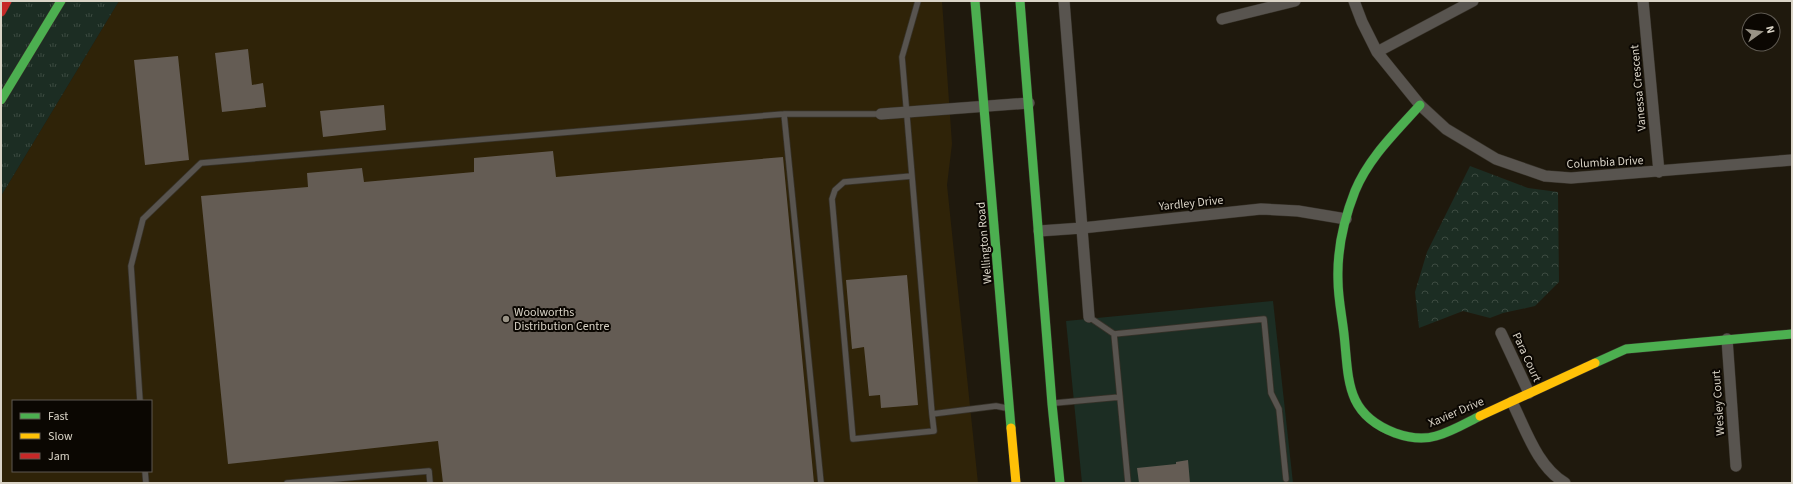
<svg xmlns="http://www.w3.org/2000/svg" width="1793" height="484" viewBox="0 0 1793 484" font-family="'Source Sans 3',sans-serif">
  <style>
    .built { fill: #2f2308; fill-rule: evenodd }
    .grass { fill: url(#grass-tufts) }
    .park { fill: url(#park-crowns) }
    .pitch { fill: #1c2d23 }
    .building { fill: #645c54 }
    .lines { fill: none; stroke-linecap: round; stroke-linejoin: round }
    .lane-casing { stroke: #373229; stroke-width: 7 }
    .street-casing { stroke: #373229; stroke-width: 12 }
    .fast-casing { stroke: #373229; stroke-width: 10 }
    .slow-casing { stroke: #373229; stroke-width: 10 }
    .jam-casing { stroke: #373229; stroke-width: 10 }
    .lane { stroke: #58544f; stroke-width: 5.5 }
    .street { stroke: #58544f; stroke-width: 11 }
    .fast { stroke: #4caf50; stroke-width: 9 }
    .slow { stroke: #ffc107; stroke-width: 9 }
    .jam { stroke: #c62828; stroke-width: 9 }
    .poi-dot { fill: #999386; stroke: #0b0702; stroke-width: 1.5 }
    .labels { text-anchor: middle; stroke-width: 4; stroke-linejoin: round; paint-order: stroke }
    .street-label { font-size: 12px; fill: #dad4c7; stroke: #0b0702 }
    .poi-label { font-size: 12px; fill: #dad4c7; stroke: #0b0702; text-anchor: start }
  </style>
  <defs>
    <pattern id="grass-tufts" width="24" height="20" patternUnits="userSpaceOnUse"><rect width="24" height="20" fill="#1c2d23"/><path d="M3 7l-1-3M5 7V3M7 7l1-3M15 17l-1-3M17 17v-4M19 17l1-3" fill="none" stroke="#3c4b41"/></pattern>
    <pattern id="park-crowns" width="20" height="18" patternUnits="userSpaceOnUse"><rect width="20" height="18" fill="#1c2d23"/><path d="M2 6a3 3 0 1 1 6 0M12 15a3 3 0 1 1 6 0" fill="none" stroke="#3c4b41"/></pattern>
  </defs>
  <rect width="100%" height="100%" fill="#1f190d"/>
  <path class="built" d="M119,1H942L952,144L947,185L978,483H1V196ZM13,401H151V471H13Z"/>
  <path class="grass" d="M1,1H119L1,196Z"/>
  <path class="park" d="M1470,166L1528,188L1558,192L1559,282L1535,306L1503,313L1490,318L1463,311L1419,328L1415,292L1427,252Z"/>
  <path class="pitch" d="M1273,301L1293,483H1082L1066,321Z"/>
  <path class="building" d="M248,49L252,85L263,83L266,107L222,112L215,53Z
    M178,56L189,160L145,165L134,60Z
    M384,105L386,130L323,137L320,111Z
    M553,151L556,177L783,157L814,483H443L438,441L228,464L201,196L308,187L307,173L362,168L364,182L474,172V158Z
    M907,275L918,405L881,408L880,395L869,396L864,347L852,349L846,280Z
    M1188,460L1190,483H1139L1137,468L1176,464V462Z"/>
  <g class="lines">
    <g class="lane-casing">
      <path id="lane" d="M918,1L902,57L932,414
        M784,114L821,483
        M912,176L844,182L835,190L832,199L853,439L934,431L932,414L996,406L1006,408
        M1089,317L1114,334
        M140,401L131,266L143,219L201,163L784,114H881
        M1055,403L1120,397
        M145,471L146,483
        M287,483L429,471L430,483
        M1128,483L1114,334L1264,319L1271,393L1279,409L1286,479"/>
    </g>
    <g class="street-casing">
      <path id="street" d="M1064,1L1089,317
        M1354,1L1362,22L1377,52L1420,105L1446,129L1496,159L1545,176L1571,178L1792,160
        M1643,1L1659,172
        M1222,19L1295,1
        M1377,52L1473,1
        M881,114L1029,103
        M1039,231L1082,228L1261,209L1298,211L1346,219
        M1501,333L1529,393
        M1727,339L1736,466
        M1512,402C1526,430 1537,466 1565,483"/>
    </g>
    <g class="fast-casing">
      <path id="fast" d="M975,1L1011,428
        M1020,1L1052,404L1060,483
        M1,100L61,1
        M1420,105C1396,132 1369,157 1355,191C1344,219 1337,250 1338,280C1338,298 1342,316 1344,334C1349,380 1345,414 1395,433C1409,438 1422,440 1436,436C1451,432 1466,423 1480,416
        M1595,363L1626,349L1792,334"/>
    </g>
    <g class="slow-casing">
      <path id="slow" d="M1480,416L1595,363
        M1011,428L1016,483"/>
    </g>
    <g class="jam-casing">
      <path id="jam" d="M1,12L7,1"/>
    </g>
    <use href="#lane" class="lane"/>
    <use href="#street" class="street"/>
    <use href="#fast" class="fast"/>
    <use href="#slow" class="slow"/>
    <use href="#jam" class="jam"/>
  </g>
  <circle class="poi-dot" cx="506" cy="319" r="4"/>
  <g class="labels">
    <g class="street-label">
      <text transform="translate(1638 88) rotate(-95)" y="4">Vanessa Crescent</text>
      <text transform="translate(1605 162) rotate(-3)" y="4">Columbia Drive</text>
      <text transform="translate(1191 203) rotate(-6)" y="4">Yardley Drive</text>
      <text transform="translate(984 243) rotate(-95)" y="4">Wellington Road</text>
      <text transform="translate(1527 357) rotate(65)" y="4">Para Court</text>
      <text transform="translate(1718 403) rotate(-94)" y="4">Wesley Court</text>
      <text transform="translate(1456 412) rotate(-23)" y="4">Xavier Drive</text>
    </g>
    <g class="poi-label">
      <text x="514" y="316">Woolworths<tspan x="514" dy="14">Distribution Centre</tspan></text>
    </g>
  </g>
  <rect width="1793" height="484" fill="none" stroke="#dad4c7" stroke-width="4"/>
  <rect x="12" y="400" width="140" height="72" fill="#0b0702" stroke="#5e5951"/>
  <rect x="20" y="413" width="20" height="6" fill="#4caf50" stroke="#5e5951"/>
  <text x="48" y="420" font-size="12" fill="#dad4c7">Fast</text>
  <rect x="20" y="433" width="20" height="6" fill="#ffc107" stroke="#5e5951"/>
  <text x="48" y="440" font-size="12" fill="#dad4c7">Slow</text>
  <rect x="20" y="453" width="20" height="6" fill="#c62828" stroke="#5e5951"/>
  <text x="48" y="460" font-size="12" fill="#dad4c7">Jam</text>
  <g transform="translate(1761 32) rotate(76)"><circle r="19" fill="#0b0702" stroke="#5e5951"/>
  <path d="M0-3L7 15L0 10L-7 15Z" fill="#999386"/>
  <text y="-6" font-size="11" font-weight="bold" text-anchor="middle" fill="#dad4c7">N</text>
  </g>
</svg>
